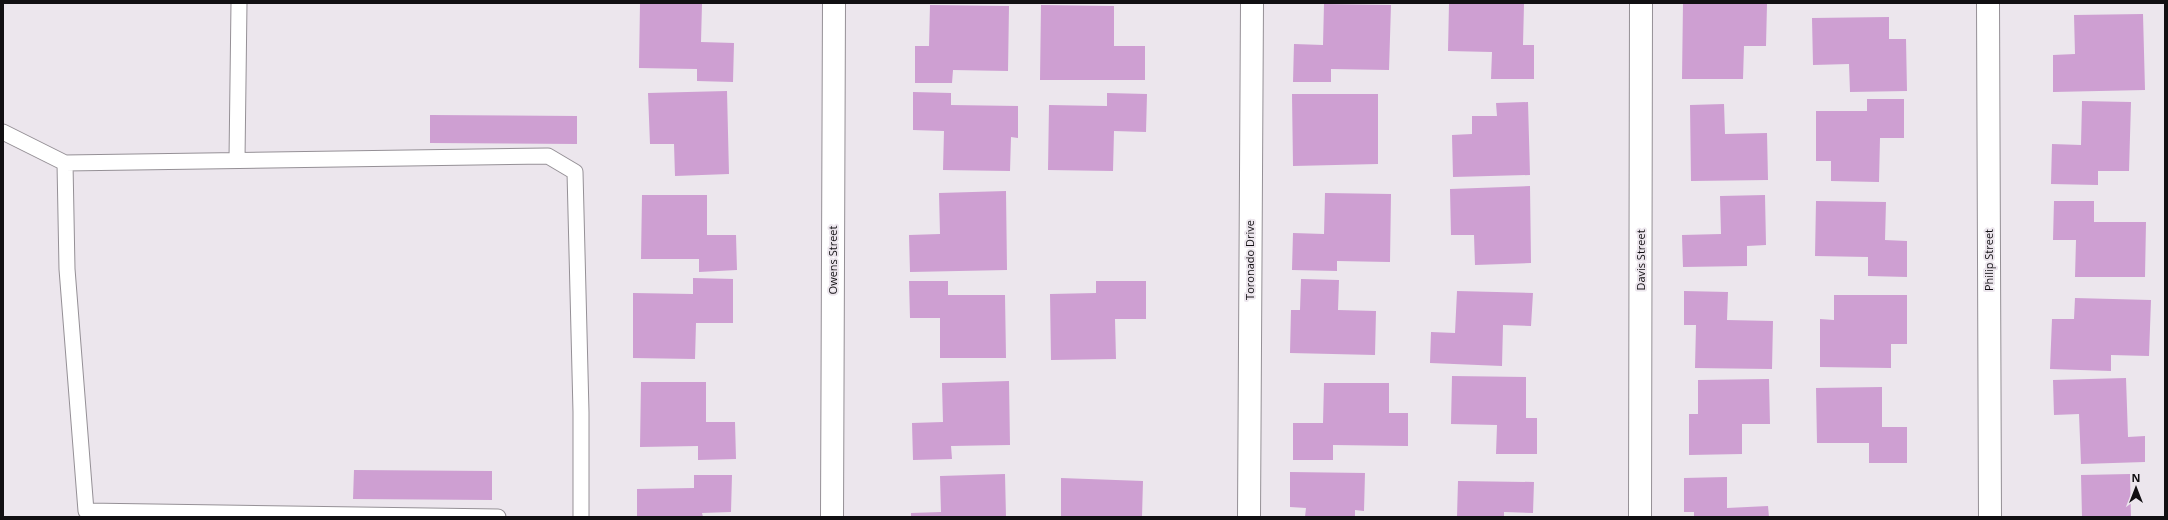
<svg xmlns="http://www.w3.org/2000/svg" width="2168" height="520" viewBox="0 0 2168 520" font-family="'Open Sans',sans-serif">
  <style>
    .building { fill: #ce9fd2 }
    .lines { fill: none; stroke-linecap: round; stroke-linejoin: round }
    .service-casing { stroke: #959096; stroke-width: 17 }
    .minor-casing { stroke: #959096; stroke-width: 24 }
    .service { stroke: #fff; stroke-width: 15 }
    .minor { stroke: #fff; stroke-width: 22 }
    .labels { text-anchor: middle; stroke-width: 4; stroke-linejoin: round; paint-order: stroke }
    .street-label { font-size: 11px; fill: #110f12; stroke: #ece6ed }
  </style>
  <rect width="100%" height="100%" fill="#ece6ed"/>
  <path class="building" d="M640,3L702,4L701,42L734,43L733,82L697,81V69L639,68Z
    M1449,3L1524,4L1523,45H1534V79H1491L1492,52L1448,51Z
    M1683,3L1767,4L1766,46H1744L1743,79H1682Z
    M1324,4L1391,5L1389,70L1331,69V82H1293L1294,44L1323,45Z
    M930,5L1009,6L1008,71L953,70L952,83H915V46H929Z
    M1041,5L1114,6V46H1145V80H1040Z
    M2143,14L2145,90L2053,92V55L2075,54L2074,15Z
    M1889,17V39H1906L1907,91L1850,92L1849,64L1813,65L1812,18Z
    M727,91L729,174L675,176L674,144H650L648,93Z
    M913,92L951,93V105L1018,106V138L1011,137L1010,171L943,170L944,131L913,130Z
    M1107,93L1147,94L1146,132L1114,131L1113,171L1048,170L1049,105L1107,106Z
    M1292,94H1378V164L1293,166Z
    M1867,99H1904V138H1880L1879,182L1831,181V161H1816V111H1867Z
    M2082,101L2131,102L2129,171H2098V185L2051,184L2052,144L2081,145Z
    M1528,102L1530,175L1453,177L1452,135L1472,134V116H1497L1496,103Z
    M1724,104L1725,134L1767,133L1768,180L1691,181L1690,105Z
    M430,115L577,116V144L430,143Z
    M1530,186L1531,263L1475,265L1474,235H1451L1450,189Z
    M1006,191L1007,270L910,272L909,235L940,234L939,193Z
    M1325,193L1391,194L1390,262L1337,261V271L1292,270L1293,233L1324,234Z
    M642,195H707V235H736L737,270L699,272V259H641Z
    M1765,195L1766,245L1747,246V266L1683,267L1682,235L1721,234L1720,196Z
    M1816,201L1886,202L1885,240L1907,241V277L1868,276V257L1815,256Z
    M2054,201H2094V222H2146L2145,277H2075L2076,240H2053Z
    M693,278L733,279V323H696L695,359L633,358V293L693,294Z
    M1301,279L1339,280L1338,310L1376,311L1375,355L1290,353L1291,310H1300Z
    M909,281H948V295H1005L1006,358H940V318H910Z
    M1096,281H1146V319H1115L1116,359L1051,360L1050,294L1096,293Z
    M1457,291L1533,293L1531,326L1503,325L1502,366L1430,363L1431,332L1455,333Z
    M1684,291L1728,292L1727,320L1773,321L1772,369L1695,368L1696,325H1684Z
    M1834,295H1907V344H1891V368L1820,367V319L1834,320Z
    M2075,298L2151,300L2149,356L2111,355V371L2050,369L2052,319H2074Z
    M1452,376L1526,377V418H1537V454H1496L1497,425L1451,424Z
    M2126,378L2128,437L2145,436V462L2081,464L2079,414L2054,415L2053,380Z
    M1769,379L1770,424H1742V454L1689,455V414H1698V380Z
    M1009,381L1010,445L951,446L952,459L913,460L912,423L943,422L942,383Z
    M641,382H706V422H735L736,459L698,460V446L640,447Z
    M1324,383H1389V413H1408V446L1333,445V460H1293V423H1323Z
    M1882,387V427H1907V463H1869V443H1817L1816,388Z
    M354,470L492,471V500L353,499Z
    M1290,472L1365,473L1364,511L1355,510V517H1305L1306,508L1290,507Z
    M1005,474L1006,517H911V513L941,512L940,476Z
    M2130,474L2131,517H2082L2081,475Z
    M694,475H732L731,512L702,513L703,517H637V489L694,488Z
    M1727,477V508L1768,506L1769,517H1694V512H1684V478Z
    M1061,478L1143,481L1142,517H1061Z
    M1458,481L1534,482L1533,513L1504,512V517H1457Z"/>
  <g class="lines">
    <g class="service-casing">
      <path id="service" d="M3,132L65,163
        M237,159L239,3
        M498,517L86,511L67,269L65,163L548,156L575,172L581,412V517"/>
    </g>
    <g class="minor-casing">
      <path id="minor" d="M1988,3L1990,517
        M832,517L834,3
        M1249,517L1252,3
        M1640,517L1641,3"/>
    </g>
    <use href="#service" class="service"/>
    <use href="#minor" class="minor"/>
  </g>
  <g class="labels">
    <g class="street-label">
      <text transform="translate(833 260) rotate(-90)" y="4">Owens Street</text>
      <text transform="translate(1250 260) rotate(-90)" y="4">Toronado Drive</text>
      <text transform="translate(1641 260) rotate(-90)" y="4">Davis Street</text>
      <text transform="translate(1989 260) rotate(-90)" y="4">Philip Street</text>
    </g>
  </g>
  <rect width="2168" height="520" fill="none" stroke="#110f12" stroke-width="8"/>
  <g transform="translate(2136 488)" stroke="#ece6ed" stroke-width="3" paint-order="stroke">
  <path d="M0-3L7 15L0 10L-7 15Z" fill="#110f12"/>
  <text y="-6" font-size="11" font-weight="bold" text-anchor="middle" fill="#110f12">N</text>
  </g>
</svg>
